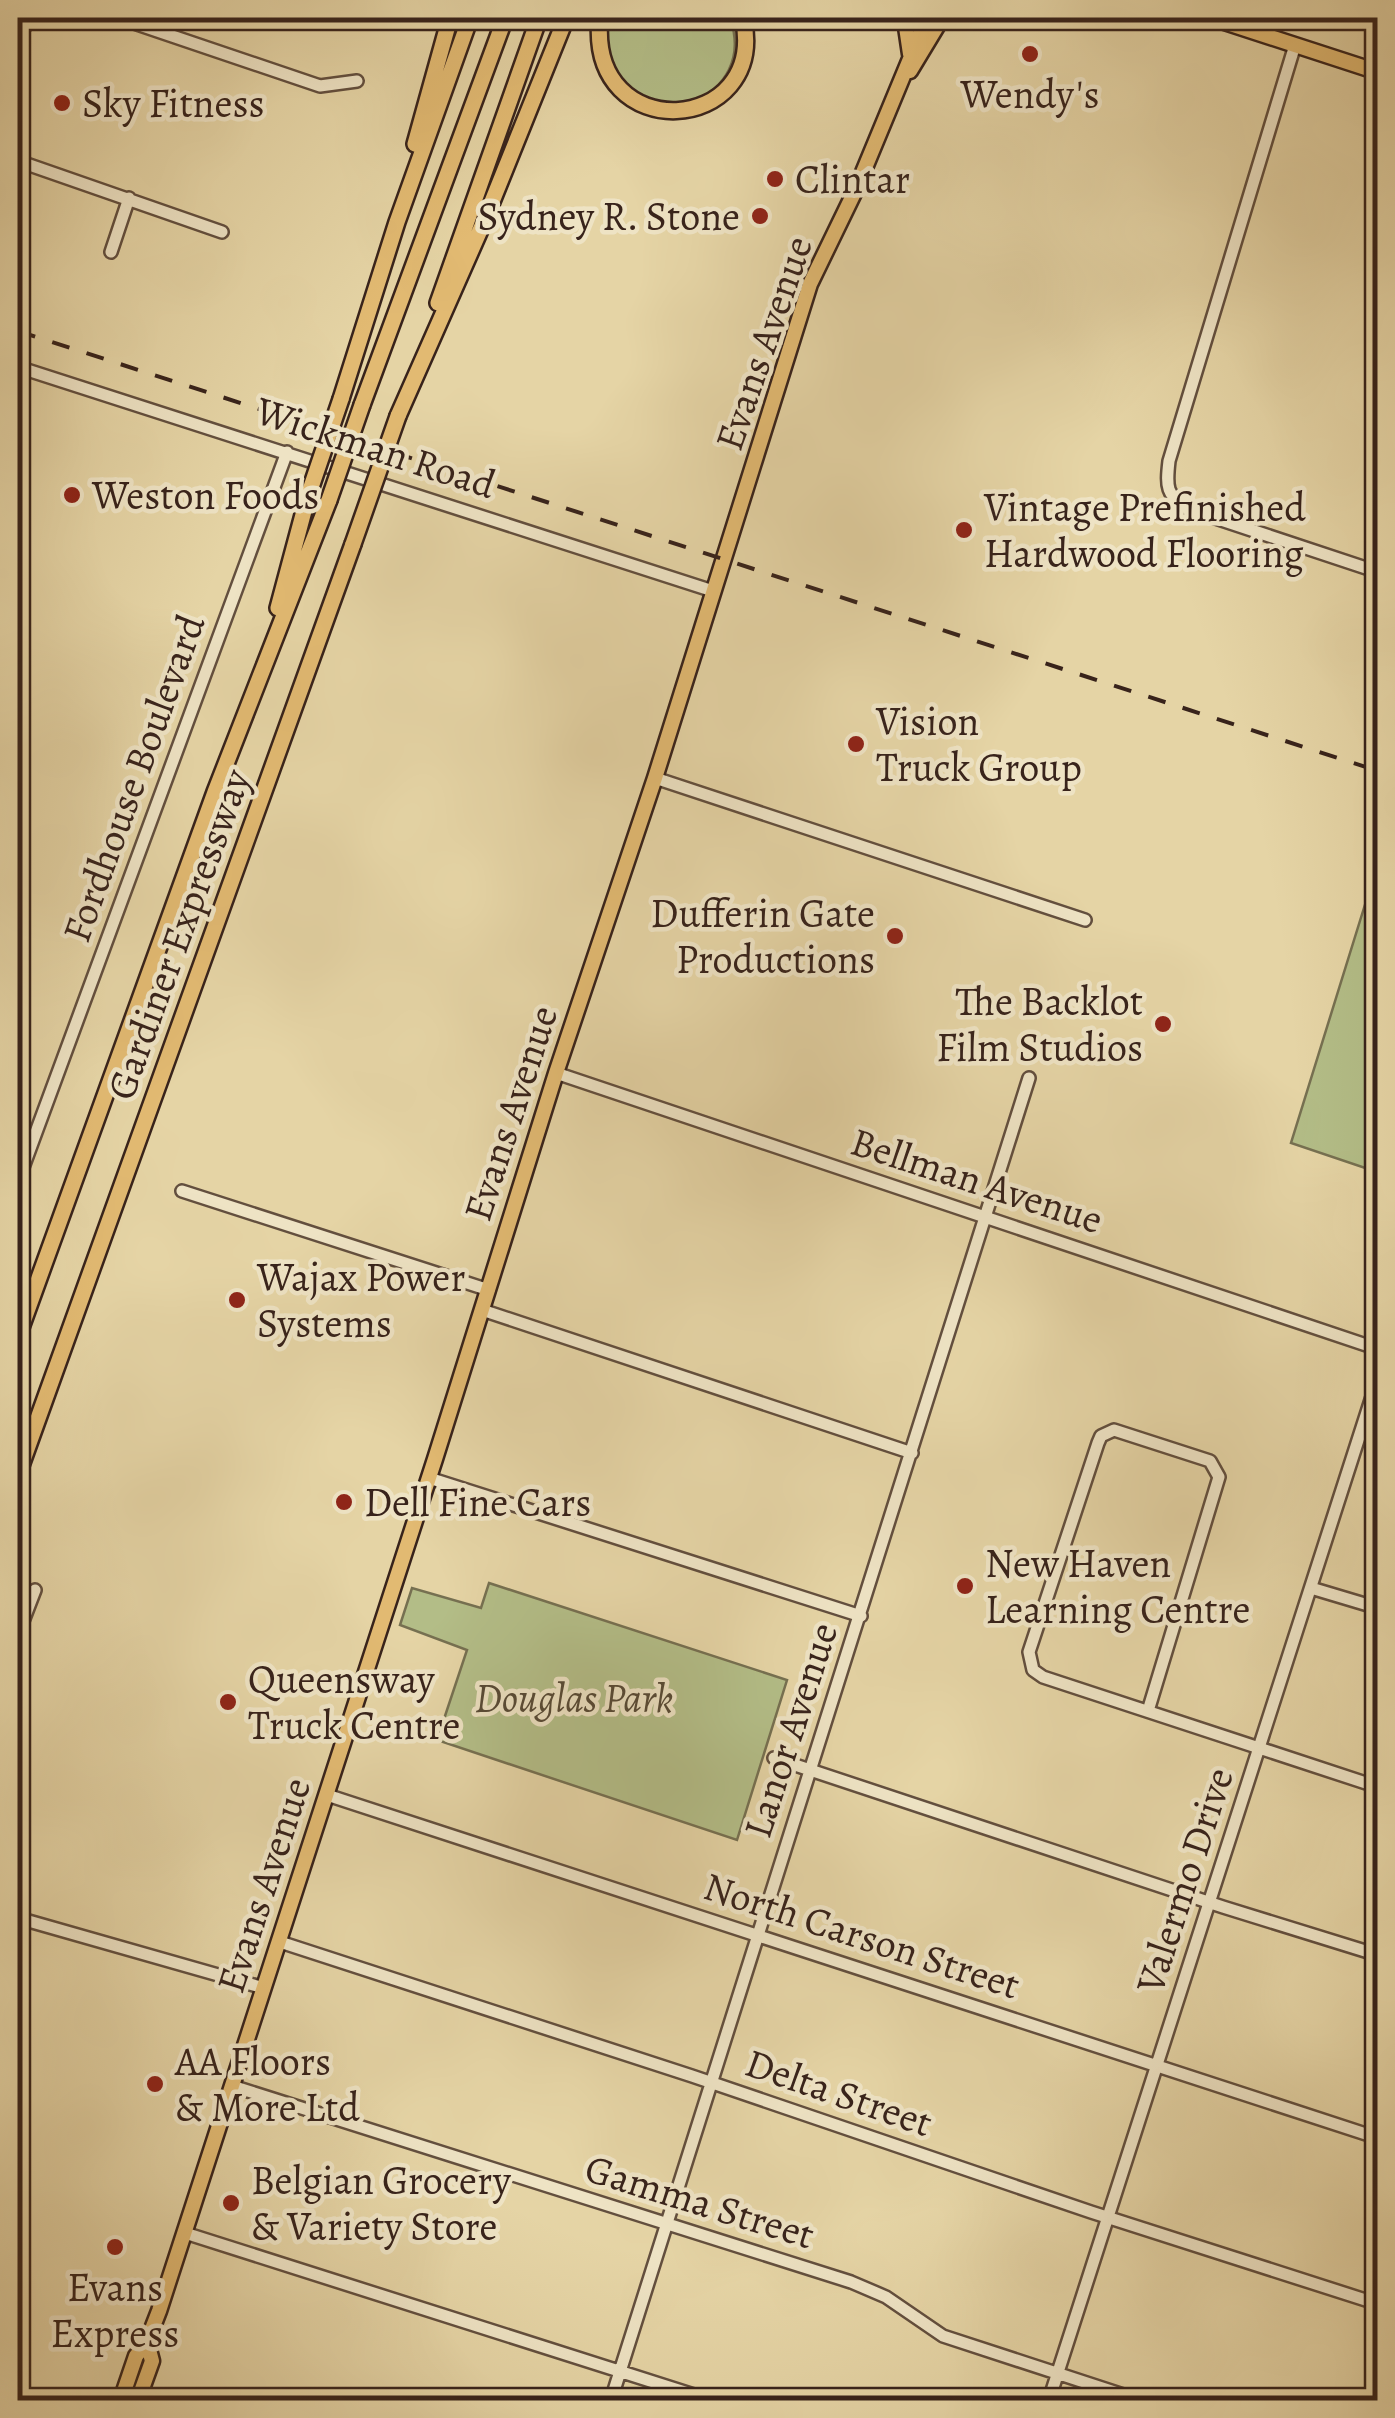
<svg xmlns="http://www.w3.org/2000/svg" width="1395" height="2418" viewBox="0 0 1395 2418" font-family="Alegreya,serif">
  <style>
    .green { fill: #b3bd87; stroke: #767051; stroke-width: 2.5 }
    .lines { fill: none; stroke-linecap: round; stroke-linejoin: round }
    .minor-casing { stroke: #634f3e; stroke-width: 16 }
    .major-casing { stroke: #38231b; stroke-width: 19 }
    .highway-casing { stroke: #38231b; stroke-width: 20 }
    .minor { stroke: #eee3c4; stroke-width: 11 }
    .major { stroke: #e2ba72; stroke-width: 14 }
    .highway { stroke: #e2ba72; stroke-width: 15 }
    .rail { stroke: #38231b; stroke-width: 4; stroke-dasharray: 18 18; stroke-linecap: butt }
    .highway-bridge-casing { stroke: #38231b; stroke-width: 20; stroke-linecap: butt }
    .highway-bridge { stroke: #e2ba72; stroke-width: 15 }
    .poi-dot { fill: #8f2418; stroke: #eee3c4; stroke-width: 4 }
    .labels { text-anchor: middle; stroke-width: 9; stroke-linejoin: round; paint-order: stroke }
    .poi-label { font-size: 40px; fill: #38231b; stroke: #eee3c4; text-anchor: start }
    .street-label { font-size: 40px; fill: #38231b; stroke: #eee3c4 }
    .park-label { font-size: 40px; font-style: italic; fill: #574a36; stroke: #eee3c4 }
  </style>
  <rect width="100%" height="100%" fill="#e5d4a5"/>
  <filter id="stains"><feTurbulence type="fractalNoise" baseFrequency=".002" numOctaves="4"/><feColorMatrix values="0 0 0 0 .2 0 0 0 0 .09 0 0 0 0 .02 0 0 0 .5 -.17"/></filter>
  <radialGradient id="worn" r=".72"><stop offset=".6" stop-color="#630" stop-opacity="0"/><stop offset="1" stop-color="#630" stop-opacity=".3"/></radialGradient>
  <path class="green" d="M606,18H730C759,100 647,137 614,71C606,54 607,36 606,18Z
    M1377,866L1378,1172H1377L1291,1143Z
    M489,1583L787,1680L737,1840L437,1740L467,1650L400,1625L412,1588L481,1608Z"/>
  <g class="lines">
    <g class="minor-casing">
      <path id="minor" d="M119,18L320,86L357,81
        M18,37L31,18
        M1295,45L1169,461C1166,487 1166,495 1188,509L1378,572
        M18,161L222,232
        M111,252L129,198
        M18,367L713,591
        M655,778L1085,920
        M556,1073L1378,1349
        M18,1137L32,1142
        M18,1181L287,452
        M182,1191L489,1290
        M482,1310L912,1453
        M429,1478L861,1616
        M1311,1588L1378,1608
        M18,1634L35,1590
        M1148,1711L1219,1477L1210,1461L1114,1430L1101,1436L1098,1443L1029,1652L1033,1670L1043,1677L1378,1787
        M774,1758L1223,1907L1378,1955
        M327,1795L1378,2138
        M18,1918L264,1988
        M280,1942L692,2076L1091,2212L1378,2304
        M232,2086L851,2282L886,2297L943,2336L1139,2400
        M185,2233L710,2400
        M611,2400L1029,1078
        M1049,2400L1378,1378"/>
    </g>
    <g class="major-casing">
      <path id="major" d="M901,18L906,27L910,54
        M1212,18L1378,72
        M910,71L942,18
        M121,2400L136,2356L147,2342L159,2311L435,1459L556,1073L655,778L810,284L857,187L927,18
        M138,2400L152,2361L147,2342"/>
    </g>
    <g class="highway-casing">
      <path id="highway" d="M600,18C587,148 769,135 743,18
        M415,144L450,18
        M438,303L539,18
        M341,399L397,222L470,18
        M362,405L505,18
        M398,416L485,219L566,18
        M278,608L308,496
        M18,1336L215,792L329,500
        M18,1474L353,544"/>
    </g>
    <use href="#minor" class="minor"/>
    <use href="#major" class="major"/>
    <use href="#highway" class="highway"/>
    <path class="rail" d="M18,331L1378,771"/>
    <g class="highway-bridge-casing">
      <path id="highway-bridge" d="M308,496L341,399
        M329,500L362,405
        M353,544L398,416"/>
    </g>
    <use href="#highway-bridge" class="highway-bridge"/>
  </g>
  <g class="poi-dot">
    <circle cx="1030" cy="54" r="10"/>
    <circle cx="62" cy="103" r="10"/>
    <circle cx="775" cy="179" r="10"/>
    <circle cx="760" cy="216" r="10"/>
    <circle cx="72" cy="495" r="10"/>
    <circle cx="964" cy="530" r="10"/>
    <circle cx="856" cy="744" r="10"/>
    <circle cx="895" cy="936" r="10"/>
    <circle cx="1163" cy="1024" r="10"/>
    <circle cx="237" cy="1300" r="10"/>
    <circle cx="344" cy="1502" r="10"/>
    <circle cx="965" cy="1586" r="10"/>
    <circle cx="228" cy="1702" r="10"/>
    <circle cx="155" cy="2084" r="10"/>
    <circle cx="231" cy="2203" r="10"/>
    <circle cx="115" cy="2247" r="10"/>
  </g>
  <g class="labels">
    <g class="poi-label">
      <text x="1030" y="108" text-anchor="middle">Wendy's</text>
      <text x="82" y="117">Sky Fitness</text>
      <text x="795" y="193">Clintar</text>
      <text x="740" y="230" text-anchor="end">Sydney R. Stone</text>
      <text x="92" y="509">Weston Foods</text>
      <text x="984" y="521">Vintage Prefinished<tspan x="984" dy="46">Hardwood Flooring</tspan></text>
      <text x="876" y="735">Vision<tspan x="876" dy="46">Truck Group</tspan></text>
      <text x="875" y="927" text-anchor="end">Dufferin Gate<tspan x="875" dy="46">Productions</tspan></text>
      <text x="1143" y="1015" text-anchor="end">The Backlot<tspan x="1143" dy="46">Film Studios</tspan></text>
      <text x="257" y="1291">Wajax Power<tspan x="257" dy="46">Systems</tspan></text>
      <text x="364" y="1516">Dell Fine Cars</text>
      <text x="985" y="1577">New Haven<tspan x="985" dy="46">Learning Centre</tspan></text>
      <text x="248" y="1693">Queensway<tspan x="248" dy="46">Truck Centre</tspan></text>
      <text x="175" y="2075">AA Floors<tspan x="175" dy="46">&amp; More Ltd</tspan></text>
      <text x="251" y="2194">Belgian Grocery<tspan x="251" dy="46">&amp; Variety Store</tspan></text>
      <text x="115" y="2301" text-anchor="middle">Evans<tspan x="115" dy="46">Express</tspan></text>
    </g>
    <g class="street-label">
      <text transform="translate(763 343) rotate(-71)" y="14">Evans Avenue</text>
      <text transform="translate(376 447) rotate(18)" y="14">Wickman Road</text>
      <text transform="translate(133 778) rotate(-70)" y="14">Fordhouse Boulevard</text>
      <text transform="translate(178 934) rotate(-70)" y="14">Gardiner Expressway</text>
      <text transform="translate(510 1113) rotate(-72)" y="14">Evans Avenue</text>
      <text transform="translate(977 1180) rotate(18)" y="14">Bellman Avenue</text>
      <text transform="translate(790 1730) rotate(-72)" y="14">Lanor Avenue</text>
      <text transform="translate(1184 1880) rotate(-72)" y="14">Valermo Drive</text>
      <text transform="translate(263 1885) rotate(-72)" y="14">Evans Avenue</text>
      <text transform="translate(862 1935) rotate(18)" y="14">North Carson Street</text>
      <text transform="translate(839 2092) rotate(19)" y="14">Delta Street</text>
      <text transform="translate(700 2201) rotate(17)" y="14">Gamma Street</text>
    </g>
    <g class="park-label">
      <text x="574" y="1712">Douglas Park</text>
    </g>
  </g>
  <rect width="1395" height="2418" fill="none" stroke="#e5d4a5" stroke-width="60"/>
  <rect x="20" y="20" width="1355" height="2378" fill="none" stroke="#38231b" stroke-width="5"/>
  <rect x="30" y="30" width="1335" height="2358" fill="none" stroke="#38231b" stroke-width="2.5"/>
  <rect width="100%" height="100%" filter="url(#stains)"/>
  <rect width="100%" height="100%" fill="url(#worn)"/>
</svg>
